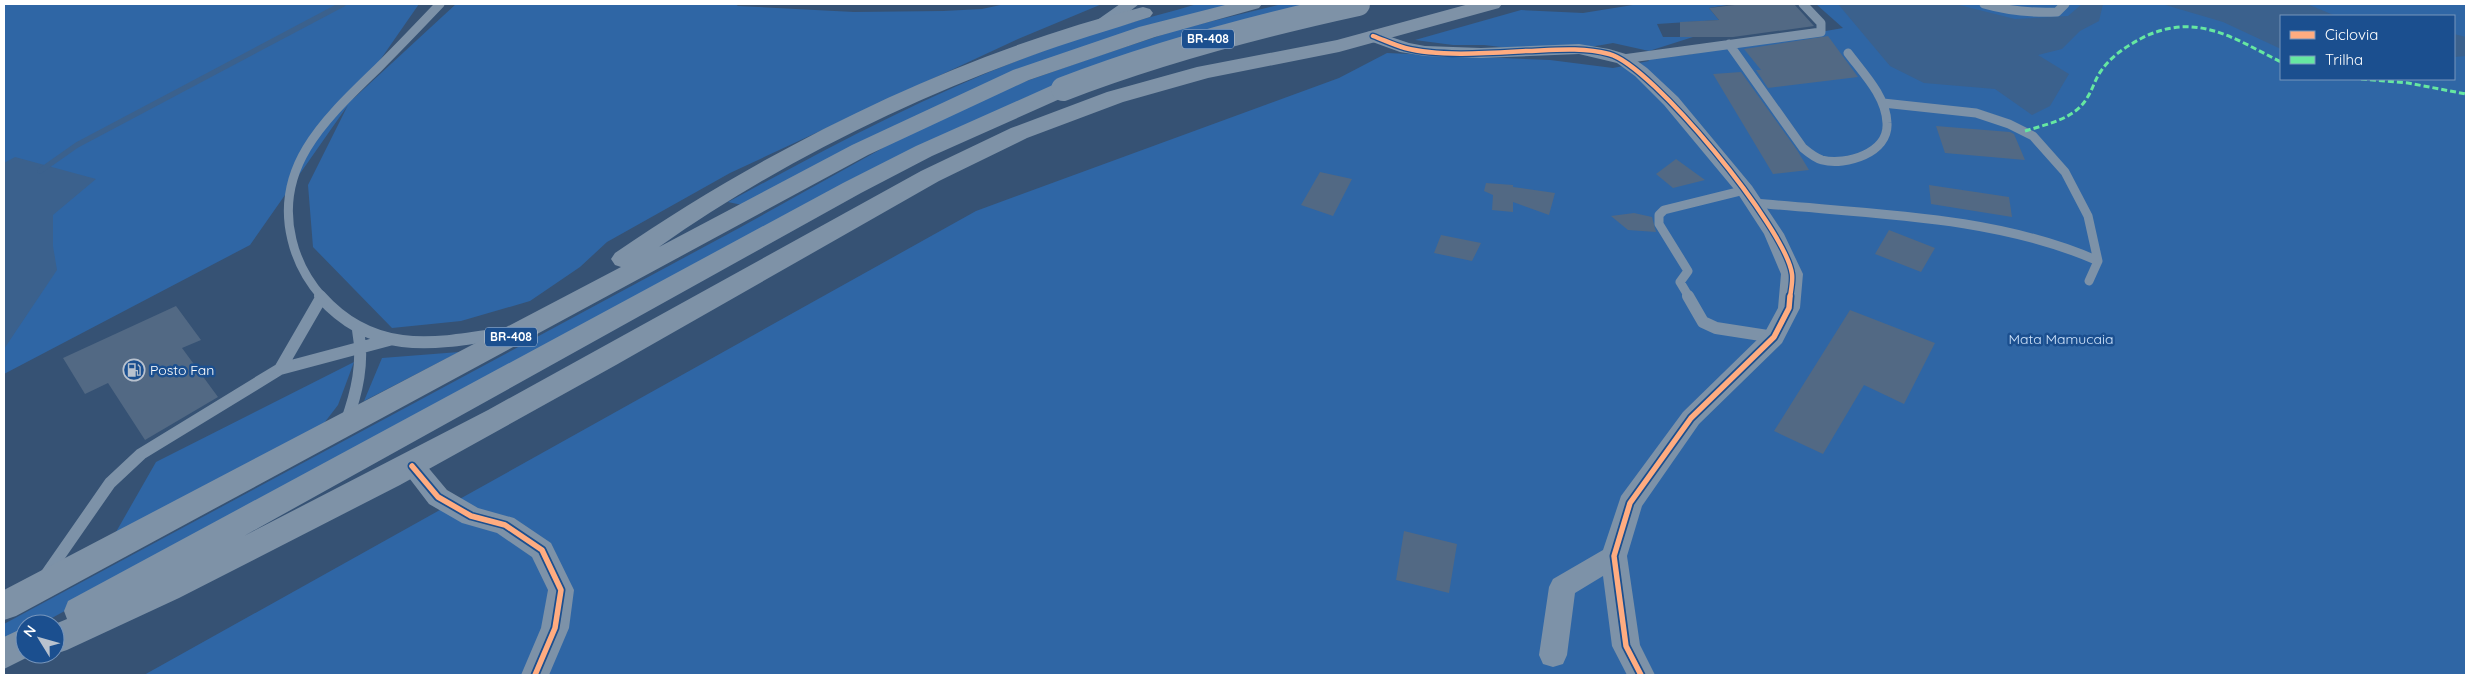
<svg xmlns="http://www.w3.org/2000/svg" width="2470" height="679" viewBox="0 0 2470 679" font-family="Quicksand,sans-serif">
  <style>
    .green { fill: #2f66a5; fill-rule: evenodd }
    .water { fill: #3b618d }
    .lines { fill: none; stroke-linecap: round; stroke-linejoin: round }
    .stream { stroke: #3b618d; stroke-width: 5.5 }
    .building { fill: #526984 }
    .lane-far1 { stroke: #7d92a8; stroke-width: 9 }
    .lane { stroke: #7d92a8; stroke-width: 12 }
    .street { fill: #7d92a8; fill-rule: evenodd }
    .highway { fill: #7e92a7; fill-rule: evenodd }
    .highway-bridge { stroke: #7e92a7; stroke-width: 24 }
    .quiet { stroke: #66e7a1; stroke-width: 3; stroke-dasharray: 6 3; stroke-linecap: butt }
    .cycleway-far1-casing { stroke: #1b4f8f; stroke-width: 7 }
    .cycleway-casing { stroke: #1b4f8f; stroke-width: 9 }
    .cycleway-far1 { stroke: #ffac80; stroke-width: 4.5 }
    .cycleway { stroke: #ffac80; stroke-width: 5.5 }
    .labels { text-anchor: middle; stroke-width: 5; stroke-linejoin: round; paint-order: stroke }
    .shield { fill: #1b4f8f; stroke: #bbcadd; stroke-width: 1 }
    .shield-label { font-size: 12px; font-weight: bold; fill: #fff }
    .park-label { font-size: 14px; fill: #cfe3fa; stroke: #1b4f8f }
    .poi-label { font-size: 14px; fill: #fff; stroke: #1b4f8f; text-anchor: start }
  </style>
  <rect width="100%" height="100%" fill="#365274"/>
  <path class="green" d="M4,4H419L353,99L456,4H735L738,6L854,12L943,11L982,9L1005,4H1102L1018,39L730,173L607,242L580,267L530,301L461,321L392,328L313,247L308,185L348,105L250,245L4,374Z
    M1197,4H1243L1088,47L747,206L728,202C828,148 928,94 1035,54C1087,33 1143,20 1197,4Z
    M1282,4H1331L1027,97L254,507L41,624H25V632L4,644V624L741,227L908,134L1004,89L1089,59L1180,29Z
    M1639,4H1733L1709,8L1719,20L1657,24L1663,37H1693L1649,51L1613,43L1579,49L1534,51L1484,45H1453L1415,40L1521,10L1583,13Z
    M1816,4H2466V675H144L976,211L1339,78L1387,53L1550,60L1613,68L1649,61L1647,58L1686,55L1843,28ZM2281,16H2454V79H2281Z
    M459,352L364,401L382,358Z
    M354,362L338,405L318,431L112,539L156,462Z"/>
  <path class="water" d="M1838,4H1955L2015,19L2068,16L2082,4H2103L2099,21L2080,31L2062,49L2038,55L2069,74L2050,106L2032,115L1995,89L1924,83L1890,66Z
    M2162,4H2307L2336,16H2281V49L2223,22Z
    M2454,34L2466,37V56L2454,57Z
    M15,157L96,179L53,215V246L57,270L4,349V163Z"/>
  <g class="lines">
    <path class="stream" d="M40,171L77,145L343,4"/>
  </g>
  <path class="building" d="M1743,4H1794L1814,26L1733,37H1680V22L1719,20L1709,8Z
    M1828,36L1858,77L1768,88L1756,70H1761L1744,49Z
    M1741,72L1797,150L1809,170L1773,174L1713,74Z
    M1936,126L2010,132L2014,134L2025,160L1945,153Z
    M1676,159L1705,180L1673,188L1656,174Z
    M1320,172L1352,179L1333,216L1301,205Z
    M1486,183L1513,185V187L1555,193L1549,215L1513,202V212L1492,210L1493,195L1484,191Z
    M1929,185L2009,197L2012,217L1931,204Z
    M1634,213L1652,217L1656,232L1628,230L1611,216Z
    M1889,230L1935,248L1921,272L1875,254Z
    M1441,235L1481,243L1472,261L1434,253Z
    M176,306L201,340L182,348L218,397L145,440L108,383L85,394L63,358Z
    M1850,310L1935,343L1904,404L1864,385L1823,454L1774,431Z
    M1404,531L1457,544L1449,593L1396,580Z"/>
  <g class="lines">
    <path class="lane-far1" d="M1984,4C2008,11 2032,13 2057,12L2065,4
      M1729,44L1803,148C1809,153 1815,158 1822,160C1846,166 1889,153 1887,123C1886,96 1863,73 1848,53
      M1623,59L1821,32V23L1803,4
      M1883,103L1976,113L2009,124L2033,136L2065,172L2088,216L2098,261
      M1755,203C1867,214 1995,215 2098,261L2089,281
      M322,297C308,281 297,261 292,240C273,164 330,115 379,67C400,46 420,25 440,4
      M1689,297L1680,282L1688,271L1659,224V215L1664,210L1745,190"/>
    <path class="lane" d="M320,296C374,357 435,344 506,333
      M1688,296L1703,322L1716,328L1774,337
      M280,369L321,298
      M346,423C357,392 364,363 358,330
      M46,575L110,483L141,454L280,369L389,340"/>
    <path class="street" d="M1120,4H1139L1105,31H1093L1090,27L1093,23Z
      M1373,31L1409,43L1425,46L1481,48L1579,44L1609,49L1629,55L1647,68L1678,97L1752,186L1784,234L1803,274L1800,308L1782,343L1699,424L1642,506L1627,556L1640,645L1655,675H1627L1612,646L1603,576L1575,593L1567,655L1563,664L1553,667L1543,664L1539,655L1549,587L1553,579L1603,550L1621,496L1683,412L1765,332L1778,308L1781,274L1764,234L1738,194L1664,105L1635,76L1617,63L1579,54L1481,58L1425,56L1400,52L1367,40L1364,36L1367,32Z
      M412,456L421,459L447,490L478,508L514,518L551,543L574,590L569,628L549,675H521L541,628L548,590L532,557L497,533L462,523L429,504L400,466L403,459Z"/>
    <path class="highway" d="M1229,4H1262L1259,8L1155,37L1029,80L868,155L16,616L4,620V590L621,267L615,265L611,259L615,253C771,146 958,53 1143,7L1150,9L1153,13L1150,17C1110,30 1068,42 1028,57C899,104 771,168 659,247L852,145L1013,70L1139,27Z
      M1469,4H1502L1499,8L1339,52L1208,78L1123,102L1027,138L939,181L616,365L400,485L179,598L67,650L55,654H54L55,624L67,619L64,611L68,601L843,183L916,146L1055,84L1063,82L1071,84L1074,89L1071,94L932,156L861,193L244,536L488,410L921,171L1011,128L1107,92L1197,67L1337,40Z
      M25,627V654H34L4,669V637Z"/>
    <path class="highway-bridge" d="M1063,89C1159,52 1257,26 1358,4"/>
    <path class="quiet" d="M2361,79L2408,83L2466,94
      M2025,131C2047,124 2075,119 2087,98C2093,89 2095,79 2101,71C2111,56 2127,46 2142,38C2196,11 2233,38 2281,62"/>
    <g class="cycleway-far1-casing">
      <path id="cycleway-far1" d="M1373,36C1384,40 1394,45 1405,48C1439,57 1491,53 1526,51C1554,50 1582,47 1609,54C1652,65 1786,229 1792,274C1793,281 1791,290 1790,297"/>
    </g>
    <g class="cycleway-casing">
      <path id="cycleway" d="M412,466L438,497L471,516L505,525L542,550L561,590L555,628L535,675
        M1641,675L1626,646L1614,556L1630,503L1691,418L1774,337L1789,308L1790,296"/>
    </g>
    <use href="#cycleway-far1" class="cycleway-far1"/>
    <use href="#cycleway" class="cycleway"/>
  </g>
  <defs>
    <g id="fuel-ring" transform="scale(1.125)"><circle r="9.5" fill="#1b4f8f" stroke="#b9c2ce" stroke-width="1.5"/><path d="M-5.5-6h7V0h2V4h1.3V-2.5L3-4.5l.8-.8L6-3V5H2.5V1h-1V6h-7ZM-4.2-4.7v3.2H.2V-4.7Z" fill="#b9c2ce"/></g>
  </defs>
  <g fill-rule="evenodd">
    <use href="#fuel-ring" x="134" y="370"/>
  </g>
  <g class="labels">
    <g class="shield">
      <rect x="1182" y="29.5" width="52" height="19" rx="4"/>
      <rect x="485" y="327.5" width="52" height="19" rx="4"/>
    </g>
    <g class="shield-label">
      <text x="1208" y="43">BR-408</text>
      <text x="511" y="341">BR-408</text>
    </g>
    <g class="park-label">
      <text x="2061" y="344">Mata Mamucaia</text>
    </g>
    <g class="poi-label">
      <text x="150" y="375">Posto Fan</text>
    </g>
  </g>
  <rect width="2470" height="679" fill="none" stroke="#ffffff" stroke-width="10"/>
  <rect x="2280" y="15" width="175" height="65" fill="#1b4f8f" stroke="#7695bc"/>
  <rect x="2290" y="31" width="25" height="8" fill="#ffac80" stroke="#7695bc"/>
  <text x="2325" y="40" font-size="15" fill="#ffffff">Ciclovia</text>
  <rect x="2290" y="56" width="25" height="8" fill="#66e7a1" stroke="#7695bc"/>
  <text x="2325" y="65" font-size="15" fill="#ffffff">Trilha</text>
  <g transform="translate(40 639) rotate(307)"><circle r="24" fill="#1b4f8f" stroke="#7695bc"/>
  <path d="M0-4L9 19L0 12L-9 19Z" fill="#b9c2ce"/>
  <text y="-8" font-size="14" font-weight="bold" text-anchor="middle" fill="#ffffff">N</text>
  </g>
</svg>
